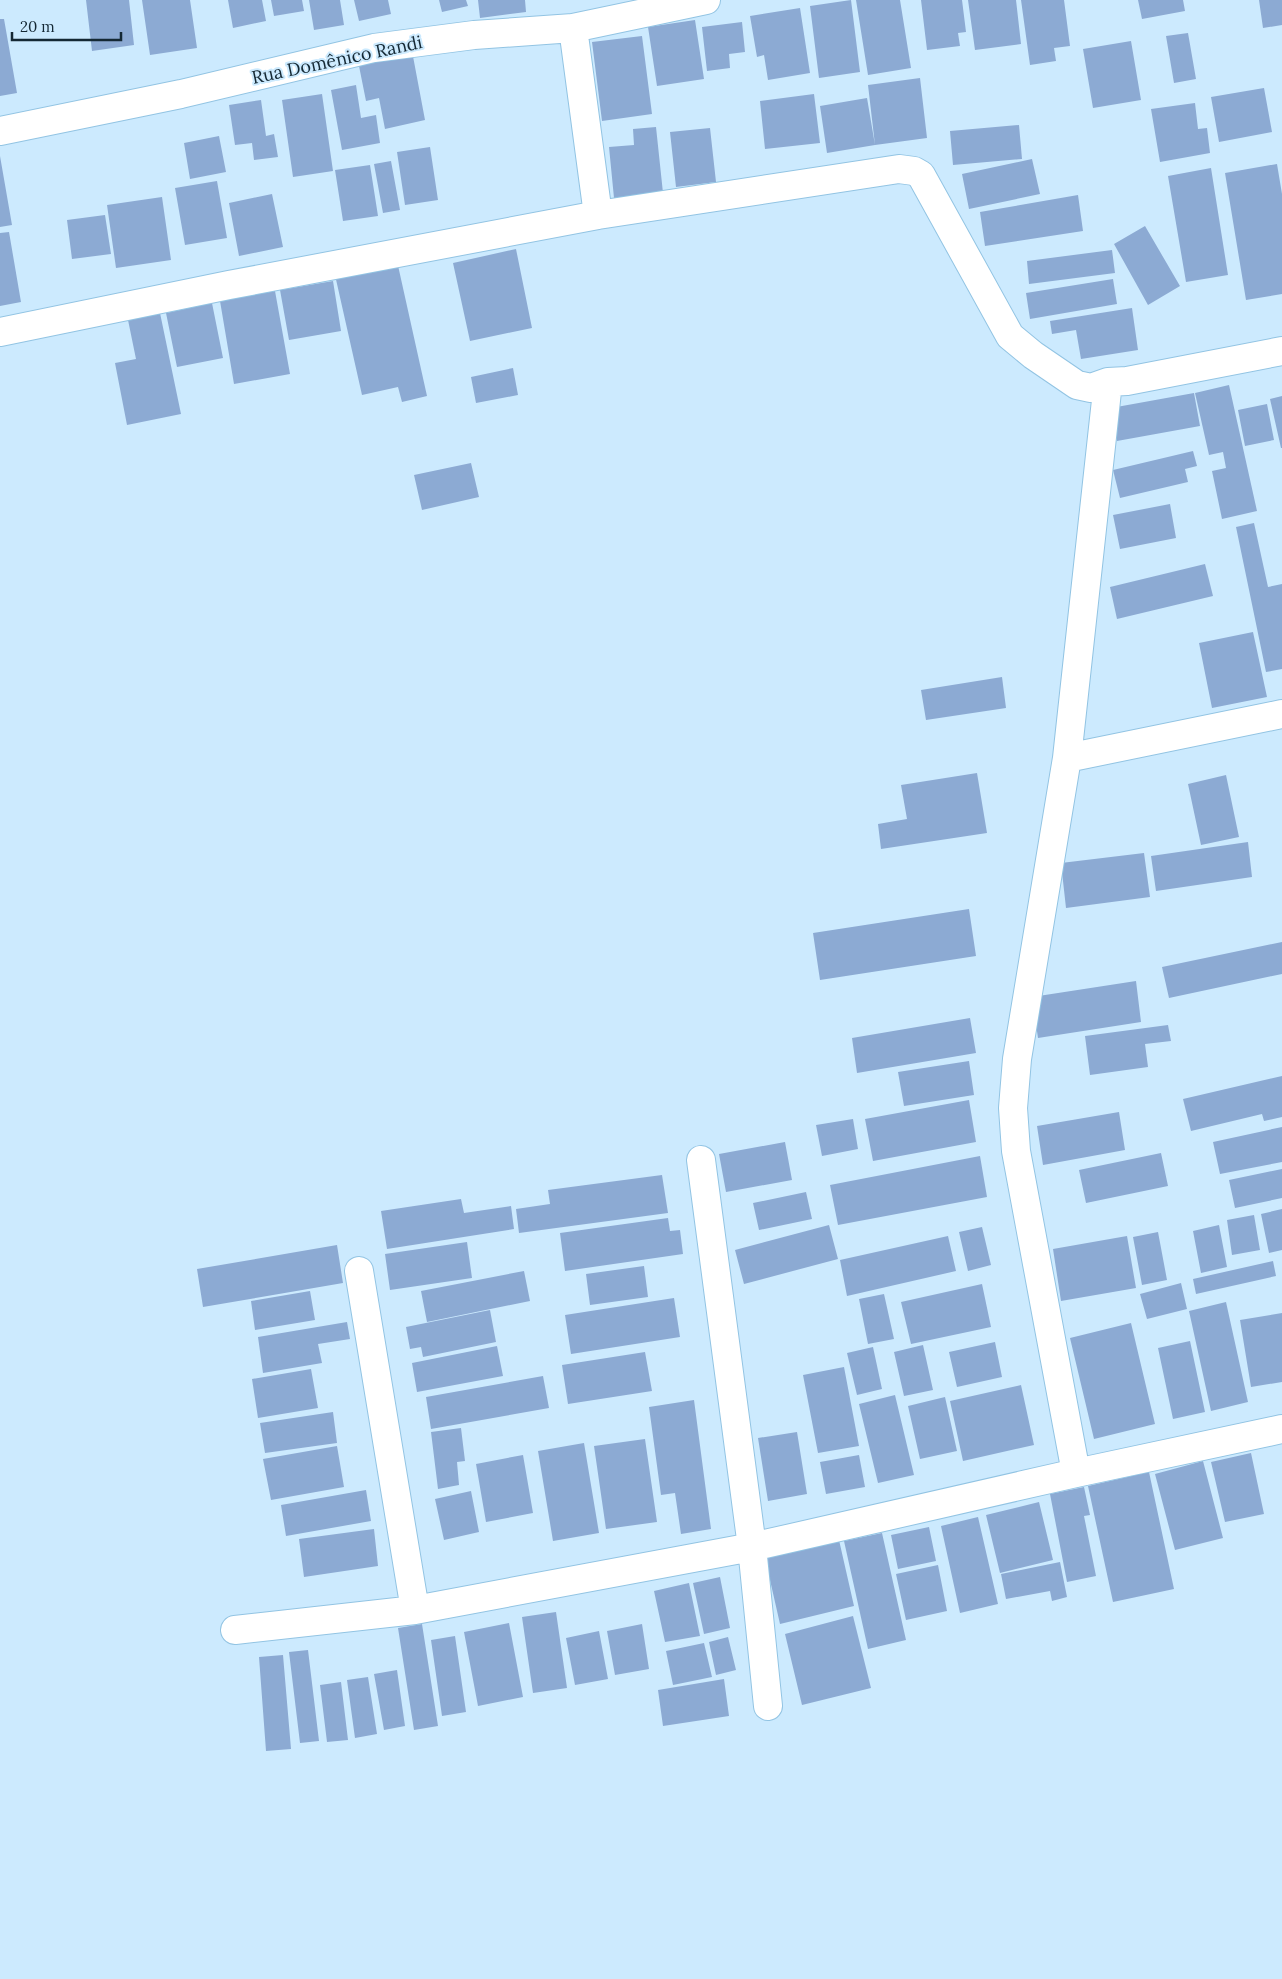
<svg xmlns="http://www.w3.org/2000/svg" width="1282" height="1979" viewBox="0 0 1282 1979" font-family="Lora,serif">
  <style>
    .building { fill: #8caad3 }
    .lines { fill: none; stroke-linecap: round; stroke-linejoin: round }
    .minor-casing { stroke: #92c4e3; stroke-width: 30 }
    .minor { stroke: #fff; stroke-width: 28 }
    .labels { text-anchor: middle; stroke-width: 4; stroke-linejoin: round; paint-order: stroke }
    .street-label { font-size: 18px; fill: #142834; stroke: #cceafe }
  </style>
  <rect width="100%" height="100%" fill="#cceafe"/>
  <path class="building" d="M86,0H129L134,45L92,51Z
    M142,0H190L197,48L150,55Z
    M228,0H262L266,21L233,28Z
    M271,0H302L304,11L274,16Z
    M309,0H340L344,25L314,30Z
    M354,0H388L391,14L359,21Z
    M439,0H466L468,6L442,12Z
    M478,0H525L526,12L480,18Z
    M851,0L860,72L819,78L810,6Z
    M856,0H900L911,68L868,75Z
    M921,0H962L966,32L958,33L960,46L927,50Z
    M968,0H1016L1021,44L975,50Z
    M1021,0H1064L1070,46L1054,48L1056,61L1030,65Z
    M1138,0H1183L1185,11L1142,19Z
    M1259,0H1282V25L1263,28Z
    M800,8L810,73L768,80L764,55L757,57L750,16Z
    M0,19H4L17,93L0,96Z
    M695,20L704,79L657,86L648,27Z
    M742,22L745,52L729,54L730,68L707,71L702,27Z
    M1188,33L1196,79L1174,83L1166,36Z
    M642,36L652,114L602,121L592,42Z
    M1131,41L1141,100L1093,108L1083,49Z
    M412,51L425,120L385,129L379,98L366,101L358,61Z
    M920,78L927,138L875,145L868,85Z
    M356,85L361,118L376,115L380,143L342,150L331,90Z
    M1264,88L1272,132L1219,142L1211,97Z
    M322,94L333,171L293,177L282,100Z
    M814,94L820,143L765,149L760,101Z
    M867,98L875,145L827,153L820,106Z
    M261,100L266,136L274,134L278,157L254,160L252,143L235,145L229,105Z
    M1195,103L1198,129L1207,128L1210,153L1160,162L1151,109Z
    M1019,125L1022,159L953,165L950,131Z
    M656,127L663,193L614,198L609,147L634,145L633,129Z
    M710,128L716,182L676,187L670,132Z
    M219,136L226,172L190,179L184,143Z
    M430,147L438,200L405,205L397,152Z
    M0,156L12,225L0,227Z
    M1032,159L1040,194L969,209L962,174Z
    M391,161L400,210L383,213L374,164Z
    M1277,164L1282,194V294L1246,300L1225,173Z
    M370,165L378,216L343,221L335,170Z
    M1211,168L1228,275L1186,282L1168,176Z
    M217,181L227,238L185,245L175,188Z
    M272,194L283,247L239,256L229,203Z
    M1078,195L1083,231L985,246L980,212Z
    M162,197L171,260L116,268L107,205Z
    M105,215L111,254L72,259L67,220Z
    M1145,226L1180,286L1148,305L1114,244Z
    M9,232L21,302L0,306V233Z
    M516,249L532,328L470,341L453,263Z
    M1112,250L1115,273L1029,284L1027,261Z
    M397,261L427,396L402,402L398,387L362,395L335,275Z
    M1113,279L1117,304L1030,319L1026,293Z
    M333,281L341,331L289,340L280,290Z
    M275,291L290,374L234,384L220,301Z
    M212,303L223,358L177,367L166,313Z
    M1132,308L1138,350L1081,359L1076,330L1052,334L1050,321Z
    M160,313L181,414L127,425L115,363L136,359L128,320Z
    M513,368L518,395L476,403L471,377Z
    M1229,385L1257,511L1222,519L1212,471L1226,468L1223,452L1209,455L1195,393Z
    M1194,393L1200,426L1117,441L1111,408Z
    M1282,396V448H1281L1270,399Z
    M1267,404L1274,440L1245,446L1238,410Z
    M1193,451L1197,466L1185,469L1188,482L1120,498L1113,470Z
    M471,463L479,497L422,510L414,475Z
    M1170,504L1176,538L1120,549L1113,515Z
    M1254,523L1268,587L1282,584V669L1266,672L1236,527Z
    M1205,564L1213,596L1117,619L1110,587Z
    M1253,632L1267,697L1212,708L1199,643Z
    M1002,677L1006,708L926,720L921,690Z
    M977,773L987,833L881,849L878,824L907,819L901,785Z
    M1226,775L1239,837L1201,845L1188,784Z
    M1248,842L1252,877L1156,891L1151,856Z
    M1144,853L1150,897L1066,908L1061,863Z
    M969,909L976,956L820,980L813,933Z
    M1282,942V974L1169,998L1162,967Z
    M1136,981L1141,1022L1038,1038L1032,997Z
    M970,1018L976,1053L857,1073L852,1038Z
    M1168,1025L1171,1041L1145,1044L1148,1067L1090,1075L1085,1036Z
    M969,1061L974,1095L904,1106L898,1072Z
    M1282,1076V1117L1264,1121L1262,1114L1191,1131L1183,1099Z
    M969,1100L976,1142L873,1161L865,1119Z
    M1119,1112L1125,1150L1043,1165L1037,1126Z
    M853,1119L858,1149L822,1156L816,1125Z
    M1282,1127V1162L1220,1174L1213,1142Z
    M785,1142L792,1180L726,1192L719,1154Z
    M1161,1153L1168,1186L1086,1203L1079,1170Z
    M980,1156L987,1197L838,1225L830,1185Z
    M1282,1169V1198L1235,1208L1229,1180Z
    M662,1175L668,1213L519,1233L516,1209L550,1204L548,1190Z
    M806,1192L812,1219L759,1230L753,1203Z
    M461,1199L464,1213L511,1206L514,1229L387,1249L381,1211Z
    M1282,1209V1250L1269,1253L1261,1214Z
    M1254,1215L1260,1250L1232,1255L1227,1220Z
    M668,1218L670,1231L680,1230L683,1254L565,1271L560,1233Z
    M829,1225L838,1259L744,1284L735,1250Z
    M1219,1225L1227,1267L1201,1273L1193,1231Z
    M982,1227L991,1265L968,1271L959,1232Z
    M1158,1232L1167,1280L1142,1285L1133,1237Z
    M948,1236L956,1271L847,1296L840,1260Z
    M1127,1236L1136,1288L1061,1301L1053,1249Z
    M467,1242L472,1278L390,1290L385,1254Z
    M337,1245L343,1283L203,1307L197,1269Z
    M1273,1261L1276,1276L1196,1294L1193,1279Z
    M644,1266L648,1297L590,1305L586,1274Z
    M524,1271L530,1301L427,1322L421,1291Z
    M1181,1283L1187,1309L1147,1319L1140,1294Z
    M982,1284L991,1327L911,1344L901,1302Z
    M310,1291L315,1320L255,1330L251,1301Z
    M884,1294L894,1339L868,1344L859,1299Z
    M674,1298L680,1337L571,1354L565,1315Z
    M1226,1302L1248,1402L1211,1411L1189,1311Z
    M490,1310L496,1342L423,1357L421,1347L410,1349L406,1327Z
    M1282,1313V1382L1251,1387L1240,1320Z
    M347,1322L350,1339L318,1344L322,1363L263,1373L258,1337Z
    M1131,1323L1155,1424L1094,1439L1070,1338Z
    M1190,1341L1205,1412L1173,1419L1158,1348Z
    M995,1342L1002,1377L957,1387L949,1352Z
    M923,1345L933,1390L904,1396L894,1352Z
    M497,1346L503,1376L417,1392L412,1363Z
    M873,1347L882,1389L857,1395L847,1353Z
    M645,1352L652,1391L568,1404L562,1365Z
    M844,1367L859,1446L818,1453L803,1375Z
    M311,1369L318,1408L258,1418L252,1379Z
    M543,1376L549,1408L431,1429L426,1397Z
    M1021,1385L1034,1445L963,1461L950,1401Z
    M895,1395L914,1475L878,1483L859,1404Z
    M945,1397L957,1451L920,1459L908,1406Z
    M694,1400L711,1529L681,1534L675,1493L661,1495L649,1407Z
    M333,1412L337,1443L265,1453L260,1423Z
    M461,1428L465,1461L457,1462L459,1485L438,1489L431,1432Z
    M797,1432L807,1494L768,1501L758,1438Z
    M645,1439L657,1522L606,1529L594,1446Z
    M584,1443L599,1533L553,1541L538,1451Z
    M337,1446L344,1487L271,1500L263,1459Z
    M1251,1453L1264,1514L1225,1522L1211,1462Z
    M523,1455L533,1513L486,1522L476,1464Z
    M859,1455L865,1487L826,1494L820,1462Z
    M1203,1461L1223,1538L1175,1550L1155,1474Z
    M1149,1472L1174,1589L1113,1602L1088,1486Z
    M1084,1487L1090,1515L1084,1516L1096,1576L1067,1582L1050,1494Z
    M366,1490L371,1521L286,1536L281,1505Z
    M471,1491L479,1532L444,1540L435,1499Z
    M1039,1502L1053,1560L1000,1573L986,1515Z
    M978,1517L998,1604L960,1613L941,1526Z
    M929,1527L936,1561L898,1569L891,1535Z
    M374,1529L378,1566L304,1577L299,1539Z
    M882,1533L906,1640L868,1649L844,1541Z
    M839,1540L854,1606L780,1624L765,1558Z
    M1060,1562L1067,1597L1052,1601L1050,1591L1006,1599L1001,1574Z
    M938,1565L947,1611L906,1620L896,1574Z
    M720,1577L730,1628L704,1634L693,1583Z
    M689,1583L700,1636L665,1642L654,1591Z
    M556,1612L567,1688L533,1693L522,1617Z
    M853,1616L871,1688L802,1705L785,1634Z
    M509,1623L523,1697L478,1706L464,1632Z
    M422,1624L438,1726L414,1730L398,1628Z
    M642,1624L649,1669L615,1675L607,1631Z
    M599,1631L608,1679L575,1685L566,1638Z
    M455,1636L466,1712L442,1716L431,1640Z
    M728,1637L736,1670L716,1675L709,1642Z
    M704,1643L712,1677L673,1685L666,1651Z
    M308,1650L319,1741L300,1743L289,1652Z
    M283,1655L291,1749L266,1751L259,1657Z
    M397,1670L405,1726L384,1730L374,1674Z
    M368,1677L377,1734L355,1738L347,1680Z
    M724,1679L729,1716L663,1726L658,1690Z
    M341,1682L348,1740L327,1742L320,1685Z"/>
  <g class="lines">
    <g class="minor-casing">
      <path id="minor" d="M573,28L598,215
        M0,131L181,94L374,48L474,35L573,28L706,0
        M0,332L229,285L598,215L899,169L914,171L921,175L1010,336L1033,355L1077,385L1091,388L1108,382L1127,381L1282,351
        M1067,758L1282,714
        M701,1160L752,1547L768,1706
        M359,1271L415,1610
        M1076,1473L1016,1151L1013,1108L1017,1059L1067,758L1108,382
        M235,1630L415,1610L752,1547L1076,1473L1282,1429"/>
    </g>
    <use href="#minor" class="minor"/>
  </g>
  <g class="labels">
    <g class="street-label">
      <text transform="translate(337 60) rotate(-12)" y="6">Rua Domênico Randi</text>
    </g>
  </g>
  <path d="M12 32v8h109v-8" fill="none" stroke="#142834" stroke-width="2.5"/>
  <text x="20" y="32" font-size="15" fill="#142834" stroke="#cceafe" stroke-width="4" paint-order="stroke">20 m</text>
</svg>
